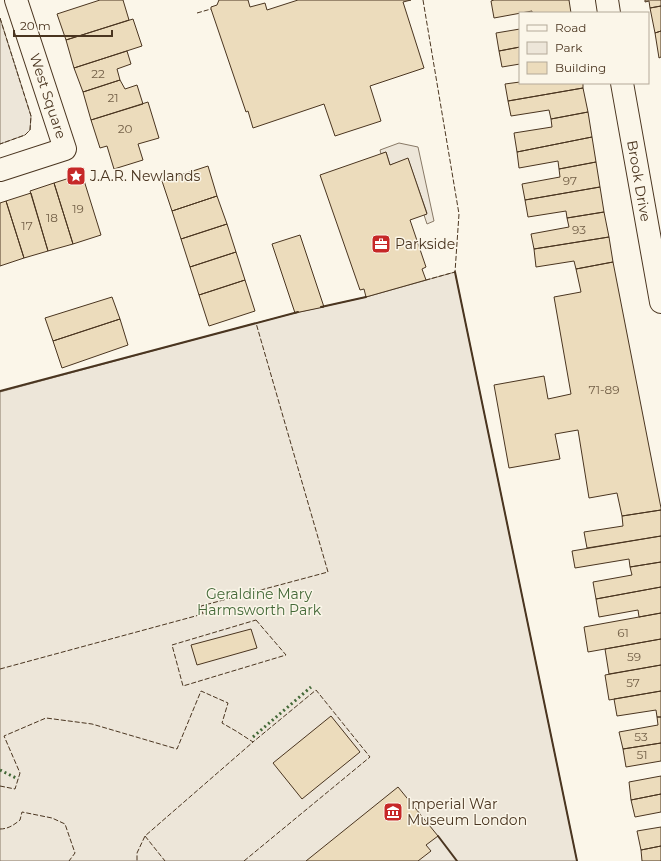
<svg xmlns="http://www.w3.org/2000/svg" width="661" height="861" viewBox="0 0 661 861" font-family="Montserrat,sans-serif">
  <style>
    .green { fill: #ede6d9; stroke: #887966 }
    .building { fill: #ecdcbc; stroke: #4a3520 }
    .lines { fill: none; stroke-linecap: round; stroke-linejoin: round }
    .minor-casing { stroke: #4a3520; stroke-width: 24 }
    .minor { stroke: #fbf6e9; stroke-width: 22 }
    .hedge { stroke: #436837; stroke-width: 3; stroke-dasharray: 2 3; stroke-linecap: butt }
    .fence { stroke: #4a3520; stroke-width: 1; stroke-dasharray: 5 2; stroke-linecap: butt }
    .wall { stroke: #4a3520; stroke-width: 2 }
    .labels { text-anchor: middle; stroke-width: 3; stroke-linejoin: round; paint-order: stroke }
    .number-label { font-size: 12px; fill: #725f47 }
    .street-label { font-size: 14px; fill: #4a3520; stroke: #fbf6e9 }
    .poi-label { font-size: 14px; fill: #4a3520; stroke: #fbf6e9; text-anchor: start }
    .park-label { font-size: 14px; fill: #436837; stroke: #fbf6e9 }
  </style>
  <rect width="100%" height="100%" fill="#fbf6e9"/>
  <path class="green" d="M0,18L31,116L30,130L25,135L0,144Z
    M399,143L418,147L434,221L427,224L424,215L427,213L408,159L390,165L386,152L381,154L380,150Z
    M455,272L577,861H0V392L256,323L295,313L366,297Z"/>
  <path class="building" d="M100,0H123L129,20L66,40L57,14Z
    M219,0H248L250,7L265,3L267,10L298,0H411L403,2L424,68L370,86L381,121L335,136L324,104L253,128L248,111L246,112L211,9V7L217,5Z
    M494,0H569L571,13H532V11L494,18L491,1Z
    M645,0H661V6L650,8L649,1L645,2Z
    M661,6V31L655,33L650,8Z
    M133,19L142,46L74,68L66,40Z
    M520,29V47L499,51L496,33Z
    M661,31V57L659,58L655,33Z
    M520,47V64L502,67L499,51Z
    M127,51L131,64L117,69L120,80L83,92L74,68Z
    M120,80L125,89L137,85L143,104L91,120L83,92Z
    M520,82V83H583V88L508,101L505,84Z
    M583,88L588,112L551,119L549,110L511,116L508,101Z
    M148,102L159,138L138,144L143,160L114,169L107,146L100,148L91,120Z
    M588,112L592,137L517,152L514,133L552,127L551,119Z
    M592,137L596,162L559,169L558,161L519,168L517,152Z
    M386,152L390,165L408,158L427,214L410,220L426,267L422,269L426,280L366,297L364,289L360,290L320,175Z
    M596,162L600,187L525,200L522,184L560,177L559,169Z
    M208,166L217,196L172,211L162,181Z
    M82,174L101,235L73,244L54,183Z
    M54,183L73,244L48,251L30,191Z
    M600,187L604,212L567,218L566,211L528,217L525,200Z
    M31,193L48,251L24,258L6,201Z
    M217,196L227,224L181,239L172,211Z
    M6,201L24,258L0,266V203Z
    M604,212L609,237L534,249L531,234L569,227L567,218Z
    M227,224L236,252L190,267L181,239Z
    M300,235L324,307L295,313L272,244Z
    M609,237L613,262L576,269L574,261L536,267L534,249Z
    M236,252L245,280L199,295L190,267Z
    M613,262L661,508V510L622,516L617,493L589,498L578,430L555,434L560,459L509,468L494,385L544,376L548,399L571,394L554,297L581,292L576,269Z
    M245,280L255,311L209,326L199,295Z
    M112,297L120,319L53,341L45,318Z
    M120,319L128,345L62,368L53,341Z
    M661,510V536L587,548L584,532L623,526L622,516Z
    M661,536V562L630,567L629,559L575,568L572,551Z
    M661,562V587L596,599L593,582L632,575L630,567Z
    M661,587V613L639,617L638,610L599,617L596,599Z
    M661,613V639L588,652L584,627Z
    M251,629L257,648L197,665L191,645Z
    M661,639V665L609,674L605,649Z
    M661,665V691L609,700L605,675Z
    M661,691V717H657L656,710L617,716L614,699Z
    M331,716L360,752L302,799L273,763Z
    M657,717H661V743L623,749L619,732L658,725Z
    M661,743V761L626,767L623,749Z
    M661,776V794L631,800L629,782Z
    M398,787L438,836L426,845L431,851L418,861H306Z
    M661,794V812L635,817L631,800Z
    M661,827V846L641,850L637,831Z
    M661,846V861H642L641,850Z"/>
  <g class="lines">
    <g class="minor-casing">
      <path id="minor" d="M607,0L609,13
        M622,83L661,302
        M0,170L65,149L16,0"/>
    </g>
    <use href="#minor" class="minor"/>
    <path class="hedge" d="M253,737L311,687
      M0,770L18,779"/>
    <path class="fence" d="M423,0L459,214L455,272L426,280
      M197,13L211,9
      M0,18L31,116L30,130L25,135L0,144
      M256,620L286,655L183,686L172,645Z
      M0,669L203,614L201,606L328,572L256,323
      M0,786L15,789L20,773L4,736L46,718L92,724L177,749L201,691L228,703L222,723L236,731L253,742L145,836L137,853V861
      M0,829C8,829 14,825 20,820L22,812L52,818L65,824L75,853L69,861
      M145,836L165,861
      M244,861L370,757L316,690L253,742"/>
    <path class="wall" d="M455,272L577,861
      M321,307L366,297
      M0,391L298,312
      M438,836L457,861"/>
  </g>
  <defs>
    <g id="sight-square" transform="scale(1)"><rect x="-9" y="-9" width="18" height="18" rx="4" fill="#c62828" stroke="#fbf6e9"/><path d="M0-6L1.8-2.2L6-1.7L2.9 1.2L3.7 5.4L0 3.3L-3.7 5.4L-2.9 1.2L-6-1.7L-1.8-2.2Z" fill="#fff"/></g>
    <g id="office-square" transform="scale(1)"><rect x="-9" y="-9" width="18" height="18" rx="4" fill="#c62828" stroke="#fbf6e9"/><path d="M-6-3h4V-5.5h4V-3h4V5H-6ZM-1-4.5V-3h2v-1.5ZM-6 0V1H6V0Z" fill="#fff"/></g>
    <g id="museum-square" transform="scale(1)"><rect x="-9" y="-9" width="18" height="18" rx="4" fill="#c62828" stroke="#fbf6e9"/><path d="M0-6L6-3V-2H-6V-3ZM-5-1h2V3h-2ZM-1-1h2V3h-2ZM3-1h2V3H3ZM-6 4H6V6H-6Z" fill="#fff"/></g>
  </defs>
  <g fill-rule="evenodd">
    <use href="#sight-square" x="76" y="176"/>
    <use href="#office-square" x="381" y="244"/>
    <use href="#museum-square" x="393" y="812"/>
  </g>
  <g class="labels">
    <g class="number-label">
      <text x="98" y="78">22</text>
      <text x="113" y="102">21</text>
      <text x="125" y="133">20</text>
      <text x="570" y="185">97</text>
      <text x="78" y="213">19</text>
      <text x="52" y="222">18</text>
      <text x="27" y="230">17</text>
      <text x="579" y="234">93</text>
      <text x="604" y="394">71-89</text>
      <text x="623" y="637">61</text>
      <text x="634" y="661">59</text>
      <text x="633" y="687">57</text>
      <text x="641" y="741">53</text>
      <text x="642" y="759">51</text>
    </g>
    <g class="street-label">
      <text transform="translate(48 96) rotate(72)" y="5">West Square</text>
      <text transform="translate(639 181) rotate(80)" y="5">Brook Drive</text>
    </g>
    <g class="poi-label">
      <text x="90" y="181">J.A.R. Newlands</text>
      <text x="395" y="249">Parkside</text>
      <text x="407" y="809">Imperial War<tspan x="407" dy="16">Museum London</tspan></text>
    </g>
    <g class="park-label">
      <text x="259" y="599">Geraldine Mary<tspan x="259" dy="16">Harmsworth Park</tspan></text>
    </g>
  </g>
  <rect x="519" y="12" width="130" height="72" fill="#fbf6e9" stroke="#b4a999"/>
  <rect x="527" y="25" width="20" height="6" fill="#fbf6e9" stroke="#b4a999"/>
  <text x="555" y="32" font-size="12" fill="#4a3520">Road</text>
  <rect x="527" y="42" width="20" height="12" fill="#ede6d9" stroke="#b4a999"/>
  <text x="555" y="52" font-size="12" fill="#4a3520">Park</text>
  <rect x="527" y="62" width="20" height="12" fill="#ecdcbc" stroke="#b4a999"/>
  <text x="555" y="72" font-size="12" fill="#4a3520">Building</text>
  <path d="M14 30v6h98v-6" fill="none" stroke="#4a3520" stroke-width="2"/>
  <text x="20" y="30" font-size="12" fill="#4a3520" stroke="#fbf6e9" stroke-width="3" paint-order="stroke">20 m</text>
</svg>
